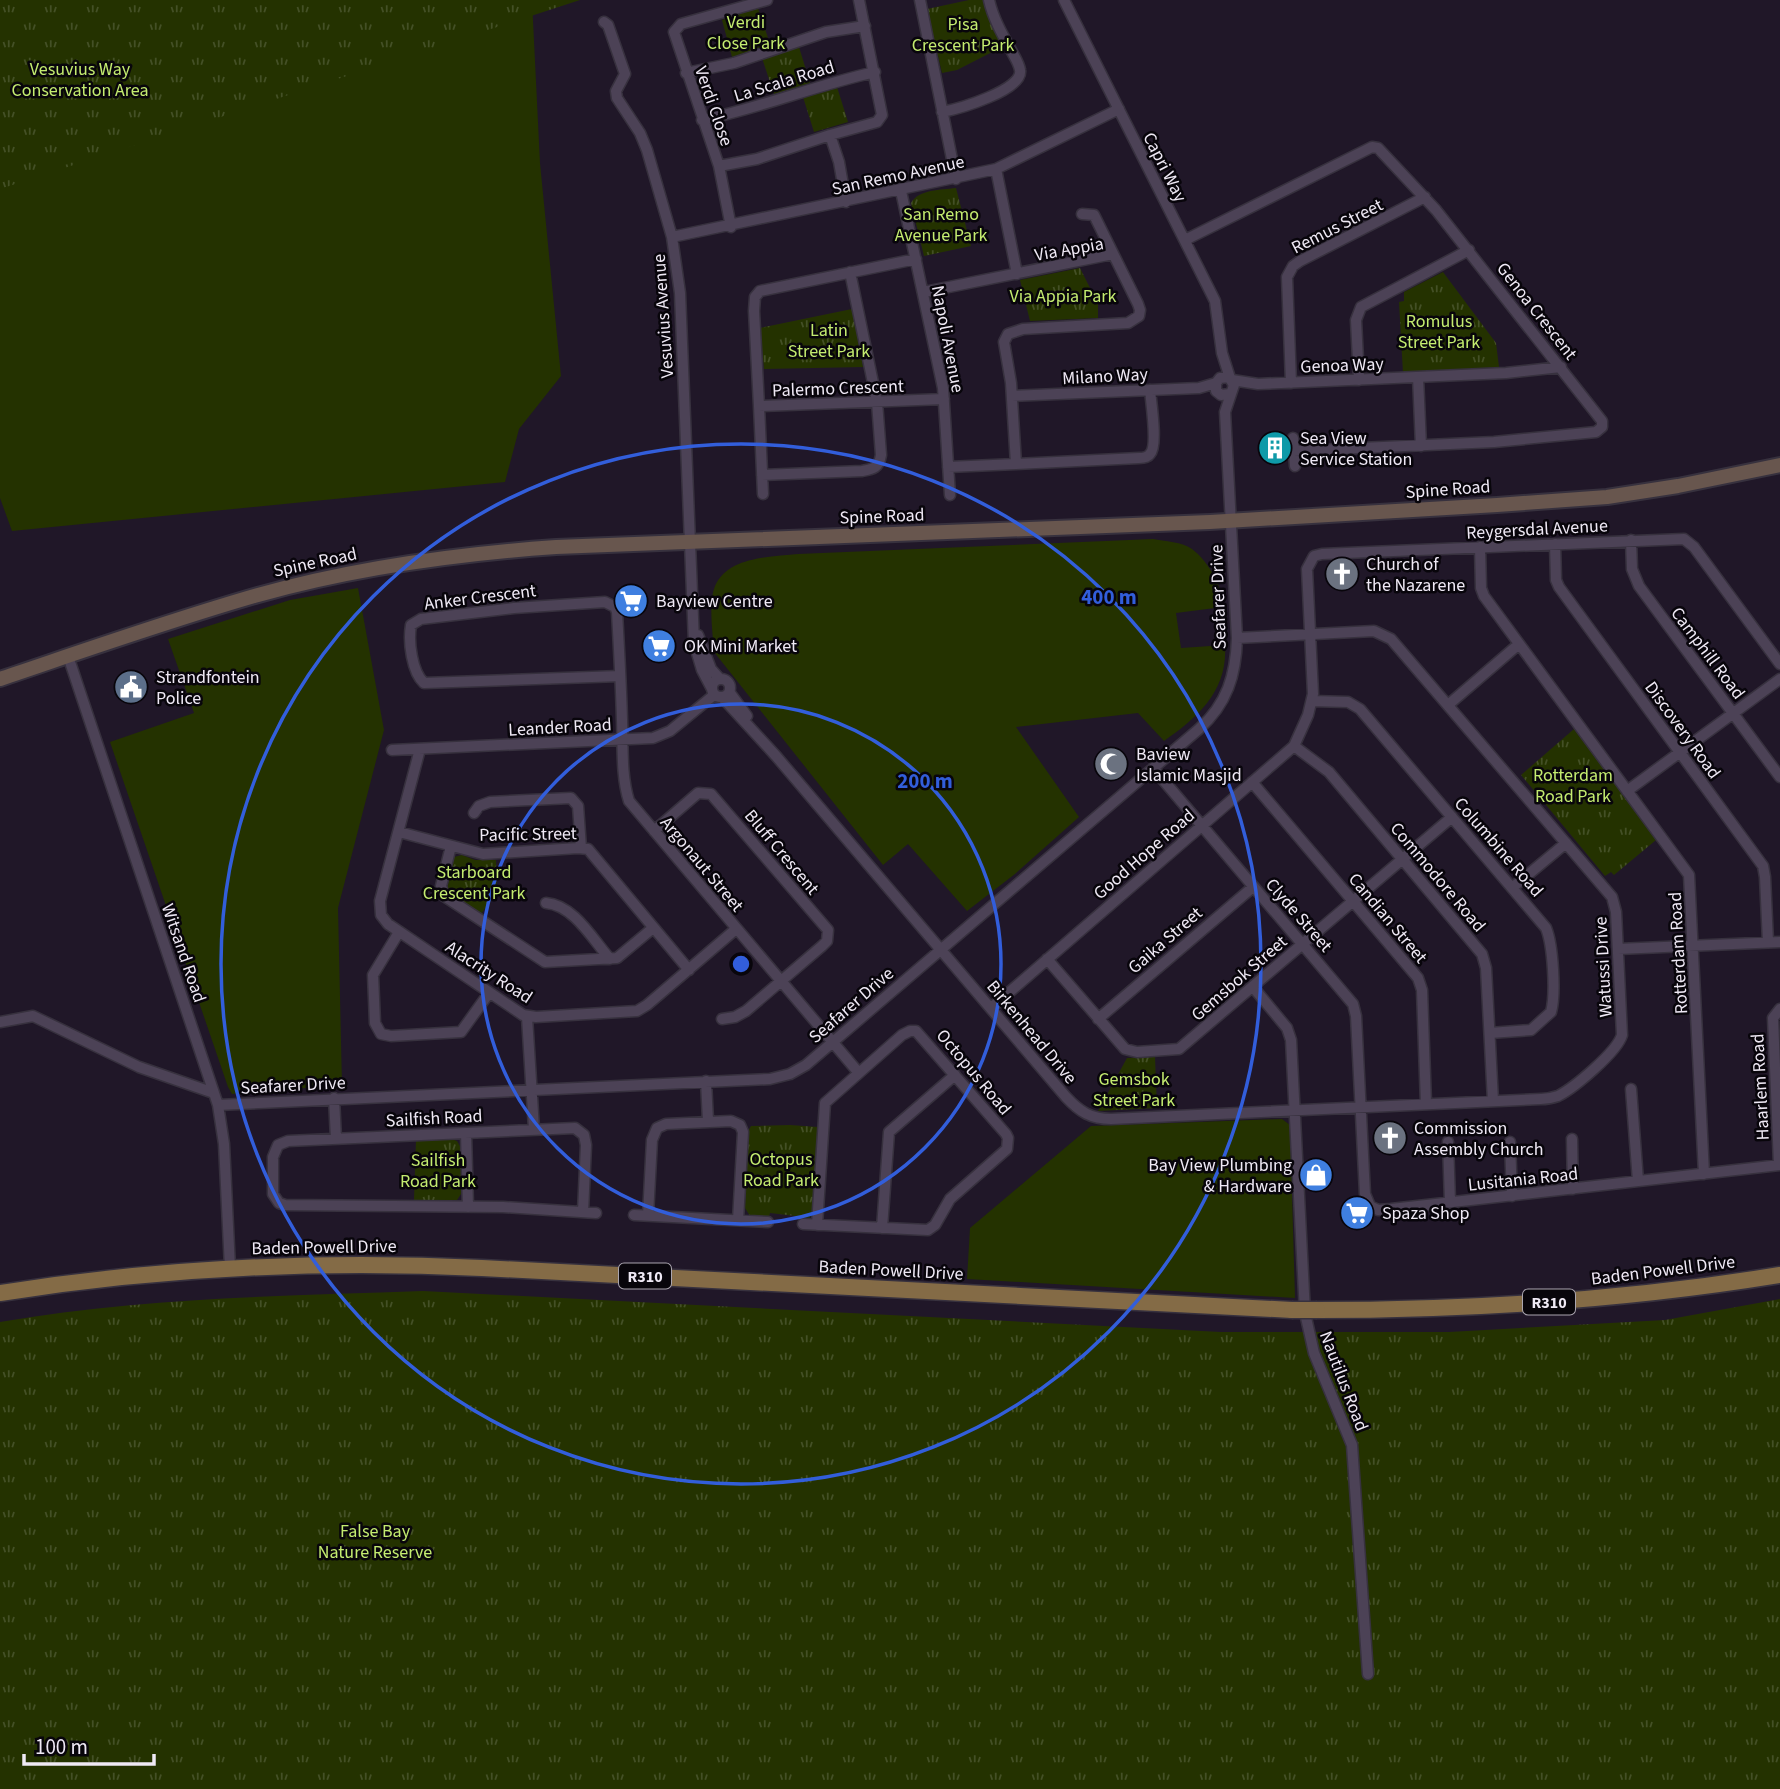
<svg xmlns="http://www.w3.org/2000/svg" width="1780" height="1789" viewBox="0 0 1780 1789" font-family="'Source Sans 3',sans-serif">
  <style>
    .green { fill: #243200 }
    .park { fill: url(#park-tufts) }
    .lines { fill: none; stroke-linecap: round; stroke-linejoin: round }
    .street-casing { stroke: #37313e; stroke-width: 13 }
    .secondary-casing { stroke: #37313e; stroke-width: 18 }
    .primary-casing { stroke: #37313e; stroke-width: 19 }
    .street { stroke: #4c4256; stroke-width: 10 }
    .secondary { stroke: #68564e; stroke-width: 14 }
    .primary { stroke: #846b46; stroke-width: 16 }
    .primary-bridge-casing { stroke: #37313e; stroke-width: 19; stroke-linecap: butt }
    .primary-bridge { stroke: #846b46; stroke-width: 16 }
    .ring { fill: none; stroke: #325edb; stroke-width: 3.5 }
    .labels { text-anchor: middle; stroke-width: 5; stroke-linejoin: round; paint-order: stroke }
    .shield { fill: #08050b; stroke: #aaa5af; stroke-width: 2 }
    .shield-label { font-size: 16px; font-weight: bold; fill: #efe9f5 }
    .park-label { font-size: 18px; fill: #c4ec70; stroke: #08050b }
    .street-label { font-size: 18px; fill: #efe9f5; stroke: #08050b }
    .poi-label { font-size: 18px; fill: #efe9f5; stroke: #08050b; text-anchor: start }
    .centre { fill: #325edb; stroke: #08050b; stroke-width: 3.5 }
    .ring-label { font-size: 21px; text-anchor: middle; font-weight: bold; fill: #325edb; stroke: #08050b; stroke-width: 5; stroke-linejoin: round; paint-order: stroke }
  </style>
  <defs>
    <pattern id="park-tufts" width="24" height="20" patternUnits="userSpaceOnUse" patternTransform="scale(1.75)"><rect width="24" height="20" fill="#243200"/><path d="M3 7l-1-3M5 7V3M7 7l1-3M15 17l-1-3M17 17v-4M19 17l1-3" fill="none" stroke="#445026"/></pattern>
  </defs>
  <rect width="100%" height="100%" fill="#201728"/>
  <path class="green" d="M0,0H532L540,163L561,376L519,429L505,482L12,531L0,498Z
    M1153,539C1164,541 1183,542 1192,549C1208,561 1223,587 1223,607L1176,613L1181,648L1225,645C1228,690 1199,717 1164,741L1138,713L1016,727L1079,817L1015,874L967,911L908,844L883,865L714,652C713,634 708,603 715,586C728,556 771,557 798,554Z
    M358,588L384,730L338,908L342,1085L232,1094L228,1087L110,742L194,713L168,639L290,600Z
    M1282,1119L1290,1125L1295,1298L967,1279L970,1228L1091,1126Z"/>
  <path class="park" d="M0,0H580L0,189Z
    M969,0H983L985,10L1002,47L957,70L942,73L927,9Z
    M758,8L770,44L732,57L722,20Z
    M799,47L810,83L774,94L762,58Z
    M837,87L848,122L814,132L803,97Z
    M956,188L971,246L924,256L911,203C919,189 941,190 956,188Z
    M1080,268L1098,304V318L1030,321L1020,280Z
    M1443,272L1496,343L1499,367L1403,373L1399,302L1404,301V292Z
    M852,309L863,367L764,369L760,328Z
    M1574,729L1656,840L1614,875L1611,872L1605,876L1521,775Z
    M462,855L475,860H496L497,892L481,914L447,889L454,857Z
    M1155,1057L1157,1108L1098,1111L1127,1058Z
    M790,1125L818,1127L813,1214L807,1220L797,1219L796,1216L770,1213L769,1217L750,1216L745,1208L748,1131L751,1126Z
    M451,1139L457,1141L461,1148V1194L457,1200H414L416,1140Z
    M423,1291L1221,1332H1449L1665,1320L1780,1299V1789H0V1322C139,1298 282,1296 423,1291Z"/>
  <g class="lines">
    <g class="street-casing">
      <path id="street" d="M920,0L956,179
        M1064,0L1215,301L1222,353L1230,378
        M604,22L608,25L625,74L616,91L617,98L640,133L647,150L672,237L680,293L694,643L702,670L712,689
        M686,73L734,63L826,32L865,26
        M942,112C958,109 1024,90 1020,70C1019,63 1014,56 1011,50C1002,34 993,18 989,0
        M702,120C761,108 816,85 875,72
        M830,135L877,122L882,115L859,0
        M719,166L757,159L830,135L839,162L846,202
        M996,169L1017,274
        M901,191L943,388L950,495
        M1082,214L1094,215L1138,304L1140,310L1139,316L1128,323L1023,329L1008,334L1004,342L1011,383L1016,464L1139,458C1143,458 1148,457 1150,454C1158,446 1151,402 1150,390
        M731,227L719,166L674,32L681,24L767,0
        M672,237L996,169L1119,109
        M1185,240L1372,147L1378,148L1436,210L1602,421V427L1596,432L1494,442L1294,451
        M916,259L760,291L755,297L754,311L759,406L944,399
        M924,292L1113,254
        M1418,377L1421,446
        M1232,380L1258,384L1506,373L1561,367
        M1359,380L1356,320L1361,307L1469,250
        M1291,383L1287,277L1293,266L1300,261L1425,197
        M1012,396L1199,388L1216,383
        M759,406L763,494
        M1293,438L1295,466
        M948,467L1016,464
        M762,475L862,471C873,469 879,468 881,455L877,402L850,272
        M1631,540L1632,569L1639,586L1780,777
        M1555,544L1556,580L1559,587L1763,866L1765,877L1768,942
        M1480,547L1481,588L1484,596L1689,875L1704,1174
        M698,635L711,669L720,679
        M68,656L218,1105L224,1144L230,1268
        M620,676L424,683C412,672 408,642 411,625L421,619L514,608L605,602L615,607L617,612C619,648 621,684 622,720C623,746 621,776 629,801L858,1072
        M712 688a9 9 0 1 1 18 0a9 9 0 1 1-18 0Z
        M730,693L747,716
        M722,697L776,756L1066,1097C1080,1112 1091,1119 1111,1119L1541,1099C1547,1099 1552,1098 1558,1096C1574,1088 1617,1052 1622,1035L1616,912L1612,897L1391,639L1374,631L1237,638
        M1312,701L1348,702L1360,709L1546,928C1553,945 1556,994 1551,1012L1531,1030L1490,1033
        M1448,705L1519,644
        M1294,746L1329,772L1482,954L1486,968L1493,1101
        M420,749L380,901L381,915L388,924L523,1015L536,1017L637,1011L647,1005L736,929
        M392,750L653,738L670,731L714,695
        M1153,768L1353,1004L1356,1016L1365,1194L1370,1206L1378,1210L1391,1209L1780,1165
        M1252,782L1418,978L1422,990L1426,1104
        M1627,791L1780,679
        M474,813L479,806L490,802L571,798L578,806L581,848
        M654,831L698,793L711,794L828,930L827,941L822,946L746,1011L735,1017L722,1019
        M399,832L483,854L578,848L588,849L689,970
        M451,846L441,886L444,896L545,962L617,958L653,928
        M1512,888L1566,843
        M546,903C574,905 593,940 610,959
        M399,932L373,975L375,1023L381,1034L391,1036L461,1032L489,993
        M1618,949L1780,942
        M1047,959L1125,1049L1137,1052L1179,1049L1452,817
        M1253,987L1287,1028L1291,1040L1305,1313L1314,1353L1352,1445L1368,1674
        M991,1008L1294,746L1308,715L1313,694L1307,569L1314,556L1322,554L1684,539L1694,547L1780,664
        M527,1017L534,1129
        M1098,1019L1253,887
        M0,1022L33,1016L139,1067L214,1093
        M706,1081L708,1121
        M1631,1089L1638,1181
        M334,1098L336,1139
        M218,1105L770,1079L790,1074L806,1065L1199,729C1227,704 1236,675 1237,638L1225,412L1234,385L1229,377L1220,378L1216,383V391L1221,395L1230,394
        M466,1133L468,1207
        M1572,1139L1573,1189
        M1448,1142L1450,1202
        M1510,1142L1512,1196
        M1779,1165L1773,1018L1780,1009
        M583,1212L586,1145L584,1135L575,1128L288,1141L278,1145L273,1157V1194L279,1203L285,1205L503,1207L596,1213
        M634,1215L768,1222
        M648,1215L652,1140L657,1128L666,1124L731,1121L740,1125L743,1132L738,1220
        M803,1224L928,1230L935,1225L950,1199L1007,1149L1008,1138L1006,1134L916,1031H910L902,1035L825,1103L817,1225
        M882,1228L889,1132L955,1075"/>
    </g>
    <g class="secondary-casing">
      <path id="secondary" d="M0,679C86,650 171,620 258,595C354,568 456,554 556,547L1210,522L1497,505L1607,497L1678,486L1780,465"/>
    </g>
    <g class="primary-casing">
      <path id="primary" d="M0,1293C159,1268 321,1260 482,1268L1292,1310
        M1317,1310C1473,1310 1627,1300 1780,1275"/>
    </g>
    <use href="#street" class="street"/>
    <use href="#secondary" class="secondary"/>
    <use href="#primary" class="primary"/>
    <g class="primary-bridge-casing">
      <path id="primary-bridge" d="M1292,1310H1317"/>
    </g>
    <use href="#primary-bridge" class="primary-bridge"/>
  </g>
  <g class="ring">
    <circle cx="741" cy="964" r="260"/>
    <circle cx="741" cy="964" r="520"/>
  </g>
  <defs>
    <g id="building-disc" transform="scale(1.75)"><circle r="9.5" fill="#0f9aa8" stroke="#08050b"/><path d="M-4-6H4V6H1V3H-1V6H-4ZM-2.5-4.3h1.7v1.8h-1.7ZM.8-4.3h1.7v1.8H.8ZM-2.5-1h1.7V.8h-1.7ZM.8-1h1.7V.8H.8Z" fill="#fff"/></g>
    <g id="church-disc" transform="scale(1.75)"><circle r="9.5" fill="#6b7280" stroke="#08050b"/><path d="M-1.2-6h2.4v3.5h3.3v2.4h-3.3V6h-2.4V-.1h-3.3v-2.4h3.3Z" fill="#fff"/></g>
    <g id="supermarket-disc" transform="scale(1.75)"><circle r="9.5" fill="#3f7fe0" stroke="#08050b"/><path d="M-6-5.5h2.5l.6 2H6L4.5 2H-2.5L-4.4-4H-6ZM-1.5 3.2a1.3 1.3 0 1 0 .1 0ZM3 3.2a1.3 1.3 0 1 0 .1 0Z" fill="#fff"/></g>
    <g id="civic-disc" transform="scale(1.75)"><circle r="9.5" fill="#5c6f8a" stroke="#08050b"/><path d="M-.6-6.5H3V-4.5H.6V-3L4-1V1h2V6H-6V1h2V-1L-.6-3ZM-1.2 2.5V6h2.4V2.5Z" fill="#fff"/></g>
    <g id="mosque-disc" transform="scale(1.75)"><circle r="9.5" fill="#6b7280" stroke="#08050b"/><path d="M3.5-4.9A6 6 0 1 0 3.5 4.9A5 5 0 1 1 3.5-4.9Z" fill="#fff"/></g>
    <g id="shop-disc" transform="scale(1.75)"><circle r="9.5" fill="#3f7fe0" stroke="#08050b"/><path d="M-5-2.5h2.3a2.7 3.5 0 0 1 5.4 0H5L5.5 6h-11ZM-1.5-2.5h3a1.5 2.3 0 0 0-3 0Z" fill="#fff"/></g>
  </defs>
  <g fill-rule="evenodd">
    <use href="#building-disc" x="1275" y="448"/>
    <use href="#church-disc" x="1342" y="574"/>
    <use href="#supermarket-disc" x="631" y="601"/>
    <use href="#supermarket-disc" x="659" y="646"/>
    <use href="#civic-disc" x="131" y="687"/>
    <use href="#mosque-disc" x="1111" y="764"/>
    <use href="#church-disc" x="1390" y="1138"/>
    <use href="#shop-disc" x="1316" y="1175"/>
    <use href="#supermarket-disc" x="1357" y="1213"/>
  </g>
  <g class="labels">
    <g class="shield">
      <rect x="619" y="1263.5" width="52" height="25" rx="5"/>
      <rect x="1523" y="1289.5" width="52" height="25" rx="5"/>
    </g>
    <g class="shield-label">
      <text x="645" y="1282">R310</text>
      <text x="1549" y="1308">R310</text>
    </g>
    <g class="park-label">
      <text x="746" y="28">Verdi<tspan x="746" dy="21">Close Park</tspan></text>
      <text x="963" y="30">Pisa<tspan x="963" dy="21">Crescent Park</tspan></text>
      <text x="80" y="75">Vesuvius Way<tspan x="80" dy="21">Conservation Area</tspan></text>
      <text x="941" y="220">San Remo<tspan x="941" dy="21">Avenue Park</tspan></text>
      <text x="1063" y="302">Via Appia Park</text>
      <text x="1439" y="327">Romulus<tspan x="1439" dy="21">Street Park</tspan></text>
      <text x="829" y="336">Latin<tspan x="829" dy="21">Street Park</tspan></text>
      <text x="1573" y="781">Rotterdam<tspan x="1573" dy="21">Road Park</tspan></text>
      <text x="474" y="878">Starboard<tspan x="474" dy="21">Crescent Park</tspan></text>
      <text x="1134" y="1085">Gemsbok<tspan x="1134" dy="21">Street Park</tspan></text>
      <text x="781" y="1165">Octopus<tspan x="781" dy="21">Road Park</tspan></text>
      <text x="438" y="1166">Sailfish<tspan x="438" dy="21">Road Park</tspan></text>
      <text x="375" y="1537">False Bay<tspan x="375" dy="21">Nature Reserve</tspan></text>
    </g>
    <g class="street-label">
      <text transform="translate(784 81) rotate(-17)" y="6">La Scala Road</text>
      <text transform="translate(714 106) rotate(71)" y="6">Verdi Close</text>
      <text transform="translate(1165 167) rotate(63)" y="6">Capri Way</text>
      <text transform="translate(898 175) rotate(-12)" y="6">San Remo Avenue</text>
      <text transform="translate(1337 226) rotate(-27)" y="6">Remus Street</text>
      <text transform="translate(1069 249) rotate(-10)" y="6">Via Appia</text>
      <text transform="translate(1537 311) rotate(52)" y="6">Genoa Crescent</text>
      <text transform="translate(663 316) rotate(-94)" y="6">Vesuvius Avenue</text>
      <text transform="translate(948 339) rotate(79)" y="6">Napoli Avenue</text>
      <text transform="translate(1342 365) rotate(-2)" y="6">Genoa Way</text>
      <text transform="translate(1105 376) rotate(-3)" y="6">Milano Way</text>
      <text transform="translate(838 388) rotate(-2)" y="6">Palermo Crescent</text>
      <text transform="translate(1448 489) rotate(-4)" y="6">Spine Road</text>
      <text transform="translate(882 516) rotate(-2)" y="6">Spine Road</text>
      <text transform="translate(1537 529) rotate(-3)" y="6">Reygersdal Avenue</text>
      <text transform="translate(315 562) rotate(-12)" y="6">Spine Road</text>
      <text transform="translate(480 597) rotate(-7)" y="6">Anker Crescent</text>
      <text transform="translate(1218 597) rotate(-92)" y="6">Seafarer Drive</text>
      <text transform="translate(1708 653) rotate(53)" y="6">Camphill Road</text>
      <text transform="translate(560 727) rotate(-3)" y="6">Leander Road</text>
      <text transform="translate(1683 730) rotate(54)" y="6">Discovery Road</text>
      <text transform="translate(528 834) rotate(-1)" y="6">Pacific Street</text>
      <text transform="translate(1499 847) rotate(49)" y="6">Columbine Road</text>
      <text transform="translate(782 852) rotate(50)" y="6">Bluff Crescent</text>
      <text transform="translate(1144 854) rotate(-41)" y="6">Good Hope Road</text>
      <text transform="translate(702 864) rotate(50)" y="6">Argonaut Street</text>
      <text transform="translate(1438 877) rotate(50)" y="6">Commodore Road</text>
      <text transform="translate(1299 915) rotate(49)" y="6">Clyde Street</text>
      <text transform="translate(1388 918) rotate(50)" y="6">Candian Street</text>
      <text transform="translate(1165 940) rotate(-41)" y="6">Gaika Street</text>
      <text transform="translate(184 953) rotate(71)" y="6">Witsand Road</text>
      <text transform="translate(1678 953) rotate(-93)" y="6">Rotterdam Road</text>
      <text transform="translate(1603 967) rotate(-93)" y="6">Watussi Drive</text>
      <text transform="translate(489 972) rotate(33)" y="6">Alacrity Road</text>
      <text transform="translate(1239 978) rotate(-41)" y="6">Gemsbok Street</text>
      <text transform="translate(851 1005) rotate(-41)" y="6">Seafarer Drive</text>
      <text transform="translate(1032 1032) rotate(50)" y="6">Birkenhead Drive</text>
      <text transform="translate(974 1072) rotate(50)" y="6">Octopus Road</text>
      <text transform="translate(293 1085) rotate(-3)" y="6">Seafarer Drive</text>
      <text transform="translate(1760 1087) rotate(-93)" y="6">Haarlem Road</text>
      <text transform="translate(434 1118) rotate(-3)" y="6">Sailfish Road</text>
      <text transform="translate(1523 1179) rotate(-6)" y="6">Lusitania Road</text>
      <text transform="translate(324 1247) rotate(-1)" y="6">Baden Powell Drive</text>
      <text transform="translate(891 1270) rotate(3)" y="6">Baden Powell Drive</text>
      <text transform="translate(1663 1270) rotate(-7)" y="6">Baden Powell Drive</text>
      <text transform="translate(1344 1381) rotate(69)" y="6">Nautilus Road</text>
    </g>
    <g class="poi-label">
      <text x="1300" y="444">Sea View<tspan x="1300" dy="21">Service Station</tspan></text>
      <text x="1366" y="570">Church of<tspan x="1366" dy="21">the Nazarene</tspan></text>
      <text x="656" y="607">Bayview Centre</text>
      <text x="684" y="652">OK Mini Market</text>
      <text x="156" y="683">Strandfontein<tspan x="156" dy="21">Police</tspan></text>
      <text x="1136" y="760">Baview<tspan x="1136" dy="21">Islamic Masjid</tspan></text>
      <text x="1414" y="1134">Commission<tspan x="1414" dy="21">Assembly Church</tspan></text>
      <text x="1292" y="1171" text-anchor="end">Bay View Plumbing<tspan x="1292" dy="21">&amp; Hardware</tspan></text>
      <text x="1382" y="1219">Spaza Shop</text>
    </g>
  </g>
  <circle cx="741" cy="964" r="10" class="centre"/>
  <g class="ring-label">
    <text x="1109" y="604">400 m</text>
    <text x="925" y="788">200 m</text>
  </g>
  <path d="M24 1754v10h130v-10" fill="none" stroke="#efe9f5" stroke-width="3.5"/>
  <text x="35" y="1754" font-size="21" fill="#efe9f5" stroke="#08050b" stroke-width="5" paint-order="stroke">100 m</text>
</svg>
